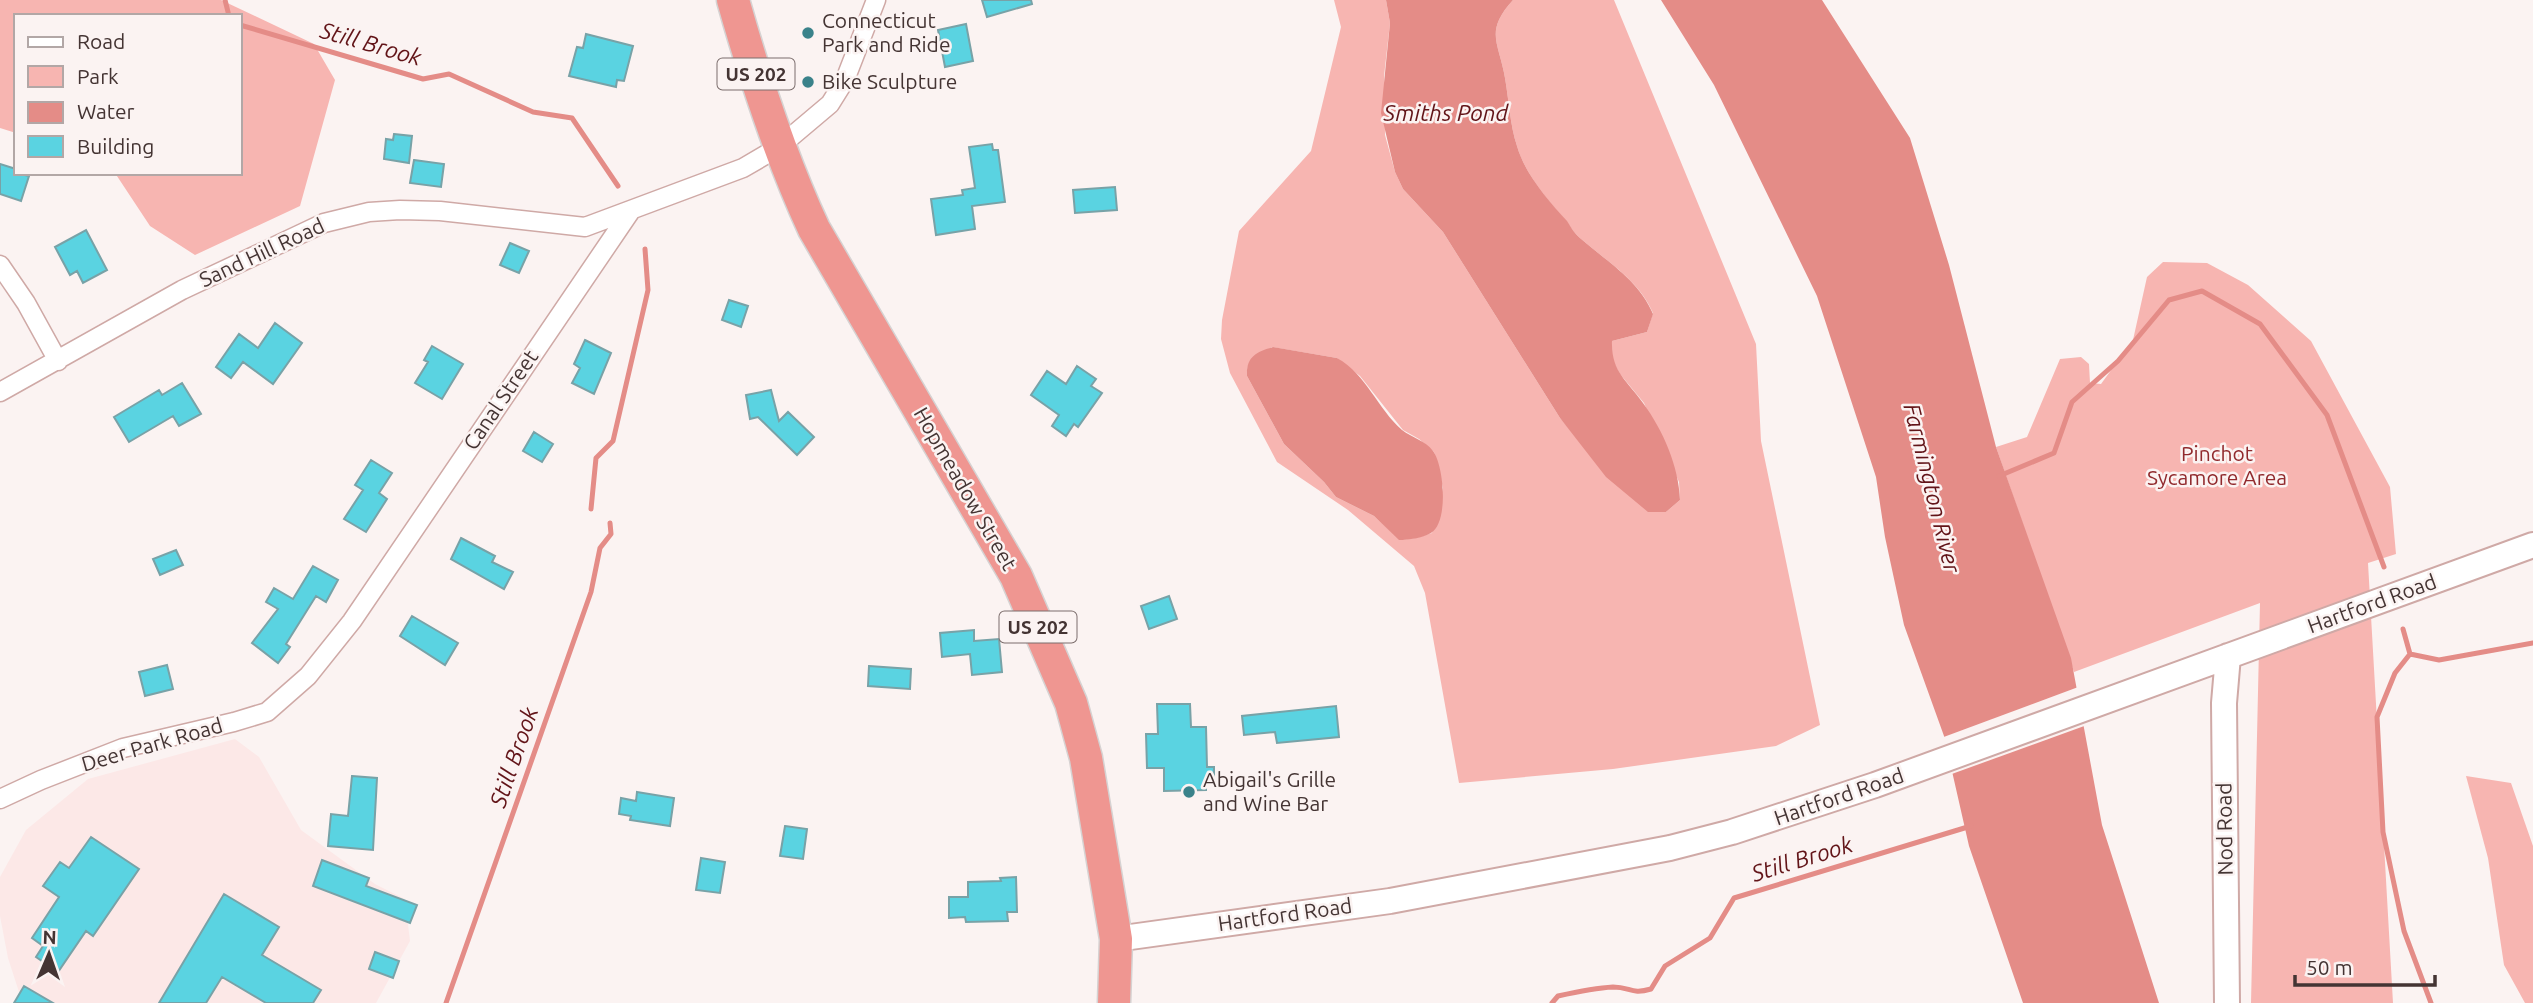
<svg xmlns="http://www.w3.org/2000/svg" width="2533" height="1003" viewBox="0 0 2533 1003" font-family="Ubuntu,sans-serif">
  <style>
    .built { fill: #fce8e7 }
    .green { fill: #f7b5b1; fill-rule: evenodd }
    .water { fill: #e48c87 }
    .pier { fill: #fbf3f2 }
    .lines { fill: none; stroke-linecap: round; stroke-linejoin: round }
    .stream { stroke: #e48c87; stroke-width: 5 }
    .building { fill: #5ad3e1; stroke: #78a2a7; stroke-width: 2 }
    .street-casing { stroke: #cfa9a6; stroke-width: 21 }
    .secondary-casing { stroke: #cfa9a6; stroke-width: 28 }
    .highway-casing { stroke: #d6d2d2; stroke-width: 35 }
    .street { stroke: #fff; stroke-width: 18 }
    .secondary { stroke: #fff; stroke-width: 24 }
    .highway { stroke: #ef9691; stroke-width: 32 }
    .poi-dot { fill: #3a828a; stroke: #fbf3f2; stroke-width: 2.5 }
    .labels { text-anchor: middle; stroke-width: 5; stroke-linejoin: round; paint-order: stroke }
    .shield { fill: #fbf3f2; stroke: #7b6d6c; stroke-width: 2 }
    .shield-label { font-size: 19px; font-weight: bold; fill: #443433 }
    .poi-label { font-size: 21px; fill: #443433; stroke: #fbf3f2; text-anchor: start }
    .street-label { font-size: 21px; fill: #443433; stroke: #fbf3f2 }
    .park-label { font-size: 21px; fill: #912a2d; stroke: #fbf3f2 }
    .water-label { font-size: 23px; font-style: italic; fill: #621418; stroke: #fbf3f2 }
  </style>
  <rect width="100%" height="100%" fill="#fbf3f2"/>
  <path class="built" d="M235,739L259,757L301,830L375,884L405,899L410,941L376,1003H30L19,992L8,958L0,916V877L26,830L88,779Z"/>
  <path class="green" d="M0,0H221L314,44L335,80L300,206L195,255L150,226L115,173H240V16H16V133L0,128Z
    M1334,0H1386L1390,23L1384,76L1385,135L1395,172L1403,189L1443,232L1560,418L1572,432L1666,512L1680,500L1679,482L1644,403L1620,374L1612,359V341L1647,332L1653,313C1639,280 1606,261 1580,238C1574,233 1571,227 1566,221C1548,200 1525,174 1517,146C1510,125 1509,101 1505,78C1499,42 1484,32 1513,0H1614L1756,344L1761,441L1820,725L1776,746L1613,769L1459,783L1425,593L1414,566L1348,510L1277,462L1230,373L1221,339L1222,320L1239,231L1311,151L1341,27ZM1272,347L1337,358L1360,376L1403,430L1419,439L1434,452L1443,488L1432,533L1416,538L1400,540L1374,516L1336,497L1324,482L1284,444L1247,376C1246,358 1258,355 1272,347Z
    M2163,262L2207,263L2248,285L2311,341L2390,487L2396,554L2368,563L2393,1003H2251L2260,603L2074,672L1996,447L2027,437L2060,359L2081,357L2089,364L2090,383L2101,384L2133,340L2147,277Z
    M2466,776L2511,783L2533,846V1003H2525L2504,965L2488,858Z"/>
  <path class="water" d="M1386,0H1513C1484,32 1499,42 1505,78C1509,101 1510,125 1517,146C1525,174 1548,200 1567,221C1571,227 1574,233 1580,238C1606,261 1639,280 1653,314L1647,332L1612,341C1611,372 1627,380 1643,403C1663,430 1679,467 1680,500L1666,512H1648L1606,477L1560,418L1443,232L1403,189L1395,172L1381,113L1390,23Z
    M1661,0H1822L1910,138L1949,265L1996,447L2071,658L2102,825L2159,1003H2023L1969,846L1944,736L1904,625L1885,537L1876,477L1817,296L1714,85Z
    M1273,347L1337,358C1367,375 1377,408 1402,430C1412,438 1425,440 1433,451C1444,466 1449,522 1431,533C1422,538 1409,540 1399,540L1374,516L1336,497L1324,482L1284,444L1247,376C1246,357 1256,352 1273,347Z"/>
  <path class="pier" d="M2081,686L2087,725L1949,775L1941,738Z"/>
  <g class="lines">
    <path class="stream" d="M225,0L229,16
      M240,25L423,79L449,74L533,112L572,118L618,186
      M1999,476L2054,453L2072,402L2118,361L2169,300L2202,291L2260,324L2327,415L2384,567
      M591,509L596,458L613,441L648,290L645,249
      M2403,629L2410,654L2439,660L2533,643
      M2410,654L2395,673L2377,717L2383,832L2404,931L2431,1003
      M446,1003L591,592L600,548L611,534L610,523
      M1552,1003L1558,996C1576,992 1595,988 1613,987C1631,987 1631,995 1651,989L1665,966L1710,938L1734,898L1971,826"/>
  </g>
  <path class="building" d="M982,0H1031L1032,4L987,17Z
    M966,24L973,61L945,67L938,30Z
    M586,34L633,46L624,81L617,80L616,87L569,76L577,47L583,48Z
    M394,134L412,136L409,163L384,159L386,139L393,140Z
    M992,144L993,150H998L1005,202L972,206L975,229L936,235L931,199L963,195L962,190L975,188L969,147Z
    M414,160L444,164L441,187L410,183Z
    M0,164L16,169V173L29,176L21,201L0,194Z
    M1115,187L1117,210L1075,213L1073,190Z
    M86,230L107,270L83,283L77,271L70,275L55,247Z
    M510,243L529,251L519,273L500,265Z
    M729,300L748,306L741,327L722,320Z
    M275,323L302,343L273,384L243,362L231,378L216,367L239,334L258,348Z
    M585,340L611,353L594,394L572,383L580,368L574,364Z
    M432,346L463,364L442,399L415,383L428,362L424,360Z
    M1077,366L1096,379L1091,386L1102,393L1078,427L1074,424L1066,436L1052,426L1059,415L1031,395L1047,371L1066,384Z
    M182,383L201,414L179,426L173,416L129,442L114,417L159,390L162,395Z
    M771,390L779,421L788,412L814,437L797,455L758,417L750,419L746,395Z
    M534,432L553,444L542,462L523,451Z
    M371,460L392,473L379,493L387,499L366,532L344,519L363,490L355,485Z
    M461,538L495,556L492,562L513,572L504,589L451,559Z
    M176,550L183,565L160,575L153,559Z
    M313,566L338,580L326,602L316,596L286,644L290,647L278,663L252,643L278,609L266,602L274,588L293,599Z
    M1169,596L1177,619L1149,629L1141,606Z
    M412,616L458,643L445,665L400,636Z
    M974,630V641L999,639L1002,672L972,675L970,654L942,657L940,633Z
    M167,665L173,689L145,696L139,672Z
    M869,666L911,669L910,689L868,686Z
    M1157,704H1190L1191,727H1206L1207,767H1214V782H1206V790L1164,791V768H1147L1146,734H1158Z
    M1336,706L1339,737L1277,743L1275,732L1244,735L1242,716Z
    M352,776L377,778L373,850L328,846L331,814L348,816Z
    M637,792L674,798L670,826L630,820L631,816L619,814L621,798L636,801Z
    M785,826L807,829L803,859L780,856Z
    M91,837L139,869L93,936L86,931L58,972L36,957L43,946L32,938L59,897L43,886L60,862L69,868Z
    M701,858L725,862L720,893L696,890Z
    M322,860L369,878L366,886L417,905L410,923L313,886Z
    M1016,877L1017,912H1007L1008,921L966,922L965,917L949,918V897H968V882L1001,881L1000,878Z
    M224,894L279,927L262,955L321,990L313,1003H266L222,977L206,1003H159Z
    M375,952L399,961L393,978L369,969Z
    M24,986L53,1003H14Z"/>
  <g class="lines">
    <g class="street-casing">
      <path id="street" d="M0,265L26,303L58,361
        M0,392L182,290L324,223L369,212L400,210L440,211L585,227L743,168L779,147L830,104L845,80L876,0
        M0,799L41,780L123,748L234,722L267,712L308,676L352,621L630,212"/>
    </g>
    <g class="secondary-casing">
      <path id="secondary" d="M1116,939L1390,901L1670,848L1732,832L1875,785L2533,545
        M2227,1003L2224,703L2228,656"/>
    </g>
    <g class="highway-casing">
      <path id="highway" d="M733,0C755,78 780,156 814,229L1016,576L1071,703L1086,758L1116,939L1114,1003"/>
    </g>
    <use href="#street" class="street"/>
    <use href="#secondary" class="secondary"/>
    <use href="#highway" class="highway"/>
  </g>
  <g class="poi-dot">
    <circle cx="808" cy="33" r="7"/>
    <circle cx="808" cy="82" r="7"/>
    <circle cx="1189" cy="792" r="7"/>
  </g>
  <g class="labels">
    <g class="shield">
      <rect x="717.5" y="58.5" width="77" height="31" rx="5"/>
      <rect x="999.5" y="611.5" width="77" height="31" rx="5"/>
    </g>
    <g class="shield-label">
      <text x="756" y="81">US 202</text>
      <text x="1038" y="634">US 202</text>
    </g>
    <g class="poi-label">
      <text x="822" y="28">Connecticut<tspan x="822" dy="24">Park and Ride</tspan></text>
      <text x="822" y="89">Bike Sculpture</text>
      <text x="1203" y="787">Abigail's Grille<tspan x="1203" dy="24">and Wine Bar</tspan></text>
    </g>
    <g class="street-label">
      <text transform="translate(262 253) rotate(-25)" y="7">Sand Hill Road</text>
      <text transform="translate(501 400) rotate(-56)" y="7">Canal Street</text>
      <text transform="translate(965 489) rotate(60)" y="7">Hopmeadow Street</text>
      <text transform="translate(2372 604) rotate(-20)" y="7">Hartford Road</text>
      <text transform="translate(152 745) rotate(-16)" y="7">Deer Park Road</text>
      <text transform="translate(1839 797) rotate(-19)" y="7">Hartford Road</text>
      <text transform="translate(2225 829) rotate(-91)" y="7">Nod Road</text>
      <text transform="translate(1285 915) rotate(-8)" y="7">Hartford Road</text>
    </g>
    <g class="park-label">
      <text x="2217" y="461">Pinchot<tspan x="2217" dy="24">Sycamore Area</tspan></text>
    </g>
    <g class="water-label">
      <text transform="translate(371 44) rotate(16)" y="8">Still Brook</text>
      <text x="1446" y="121">Smiths Pond</text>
      <text transform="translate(1932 488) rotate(76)" y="8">Farmington River</text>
      <text transform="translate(514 757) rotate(-71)" y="8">Still Brook</text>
      <text transform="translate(1802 859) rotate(-17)" y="8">Still Brook</text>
    </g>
  </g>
  <rect x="14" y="14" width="228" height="161" fill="#fbf3f2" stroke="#b2a7a6" stroke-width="2"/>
  <rect x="28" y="37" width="35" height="10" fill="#ffffff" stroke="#b2a7a6" stroke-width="2"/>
  <text x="77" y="49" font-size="21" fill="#443433">Road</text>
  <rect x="28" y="66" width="35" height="21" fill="#f7b5b1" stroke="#b2a7a6" stroke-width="2"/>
  <text x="77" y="84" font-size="21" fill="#443433">Park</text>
  <rect x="28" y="102" width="35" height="21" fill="#e48c87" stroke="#b2a7a6" stroke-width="2"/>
  <text x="77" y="119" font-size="21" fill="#443433">Water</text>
  <rect x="28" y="136" width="35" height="21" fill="#5ad3e1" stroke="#b2a7a6" stroke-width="2"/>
  <text x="77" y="154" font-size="21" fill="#443433">Building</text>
  <g transform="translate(49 954) rotate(2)" stroke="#fbf3f2" stroke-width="5" paint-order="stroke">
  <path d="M0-5L12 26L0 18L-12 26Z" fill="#443433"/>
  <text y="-10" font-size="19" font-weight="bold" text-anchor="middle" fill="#443433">N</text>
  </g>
  <path d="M2295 975v10h140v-10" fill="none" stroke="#443433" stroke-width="3.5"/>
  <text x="2306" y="975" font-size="21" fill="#443433" stroke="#fbf3f2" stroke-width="5" paint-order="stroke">50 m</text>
</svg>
